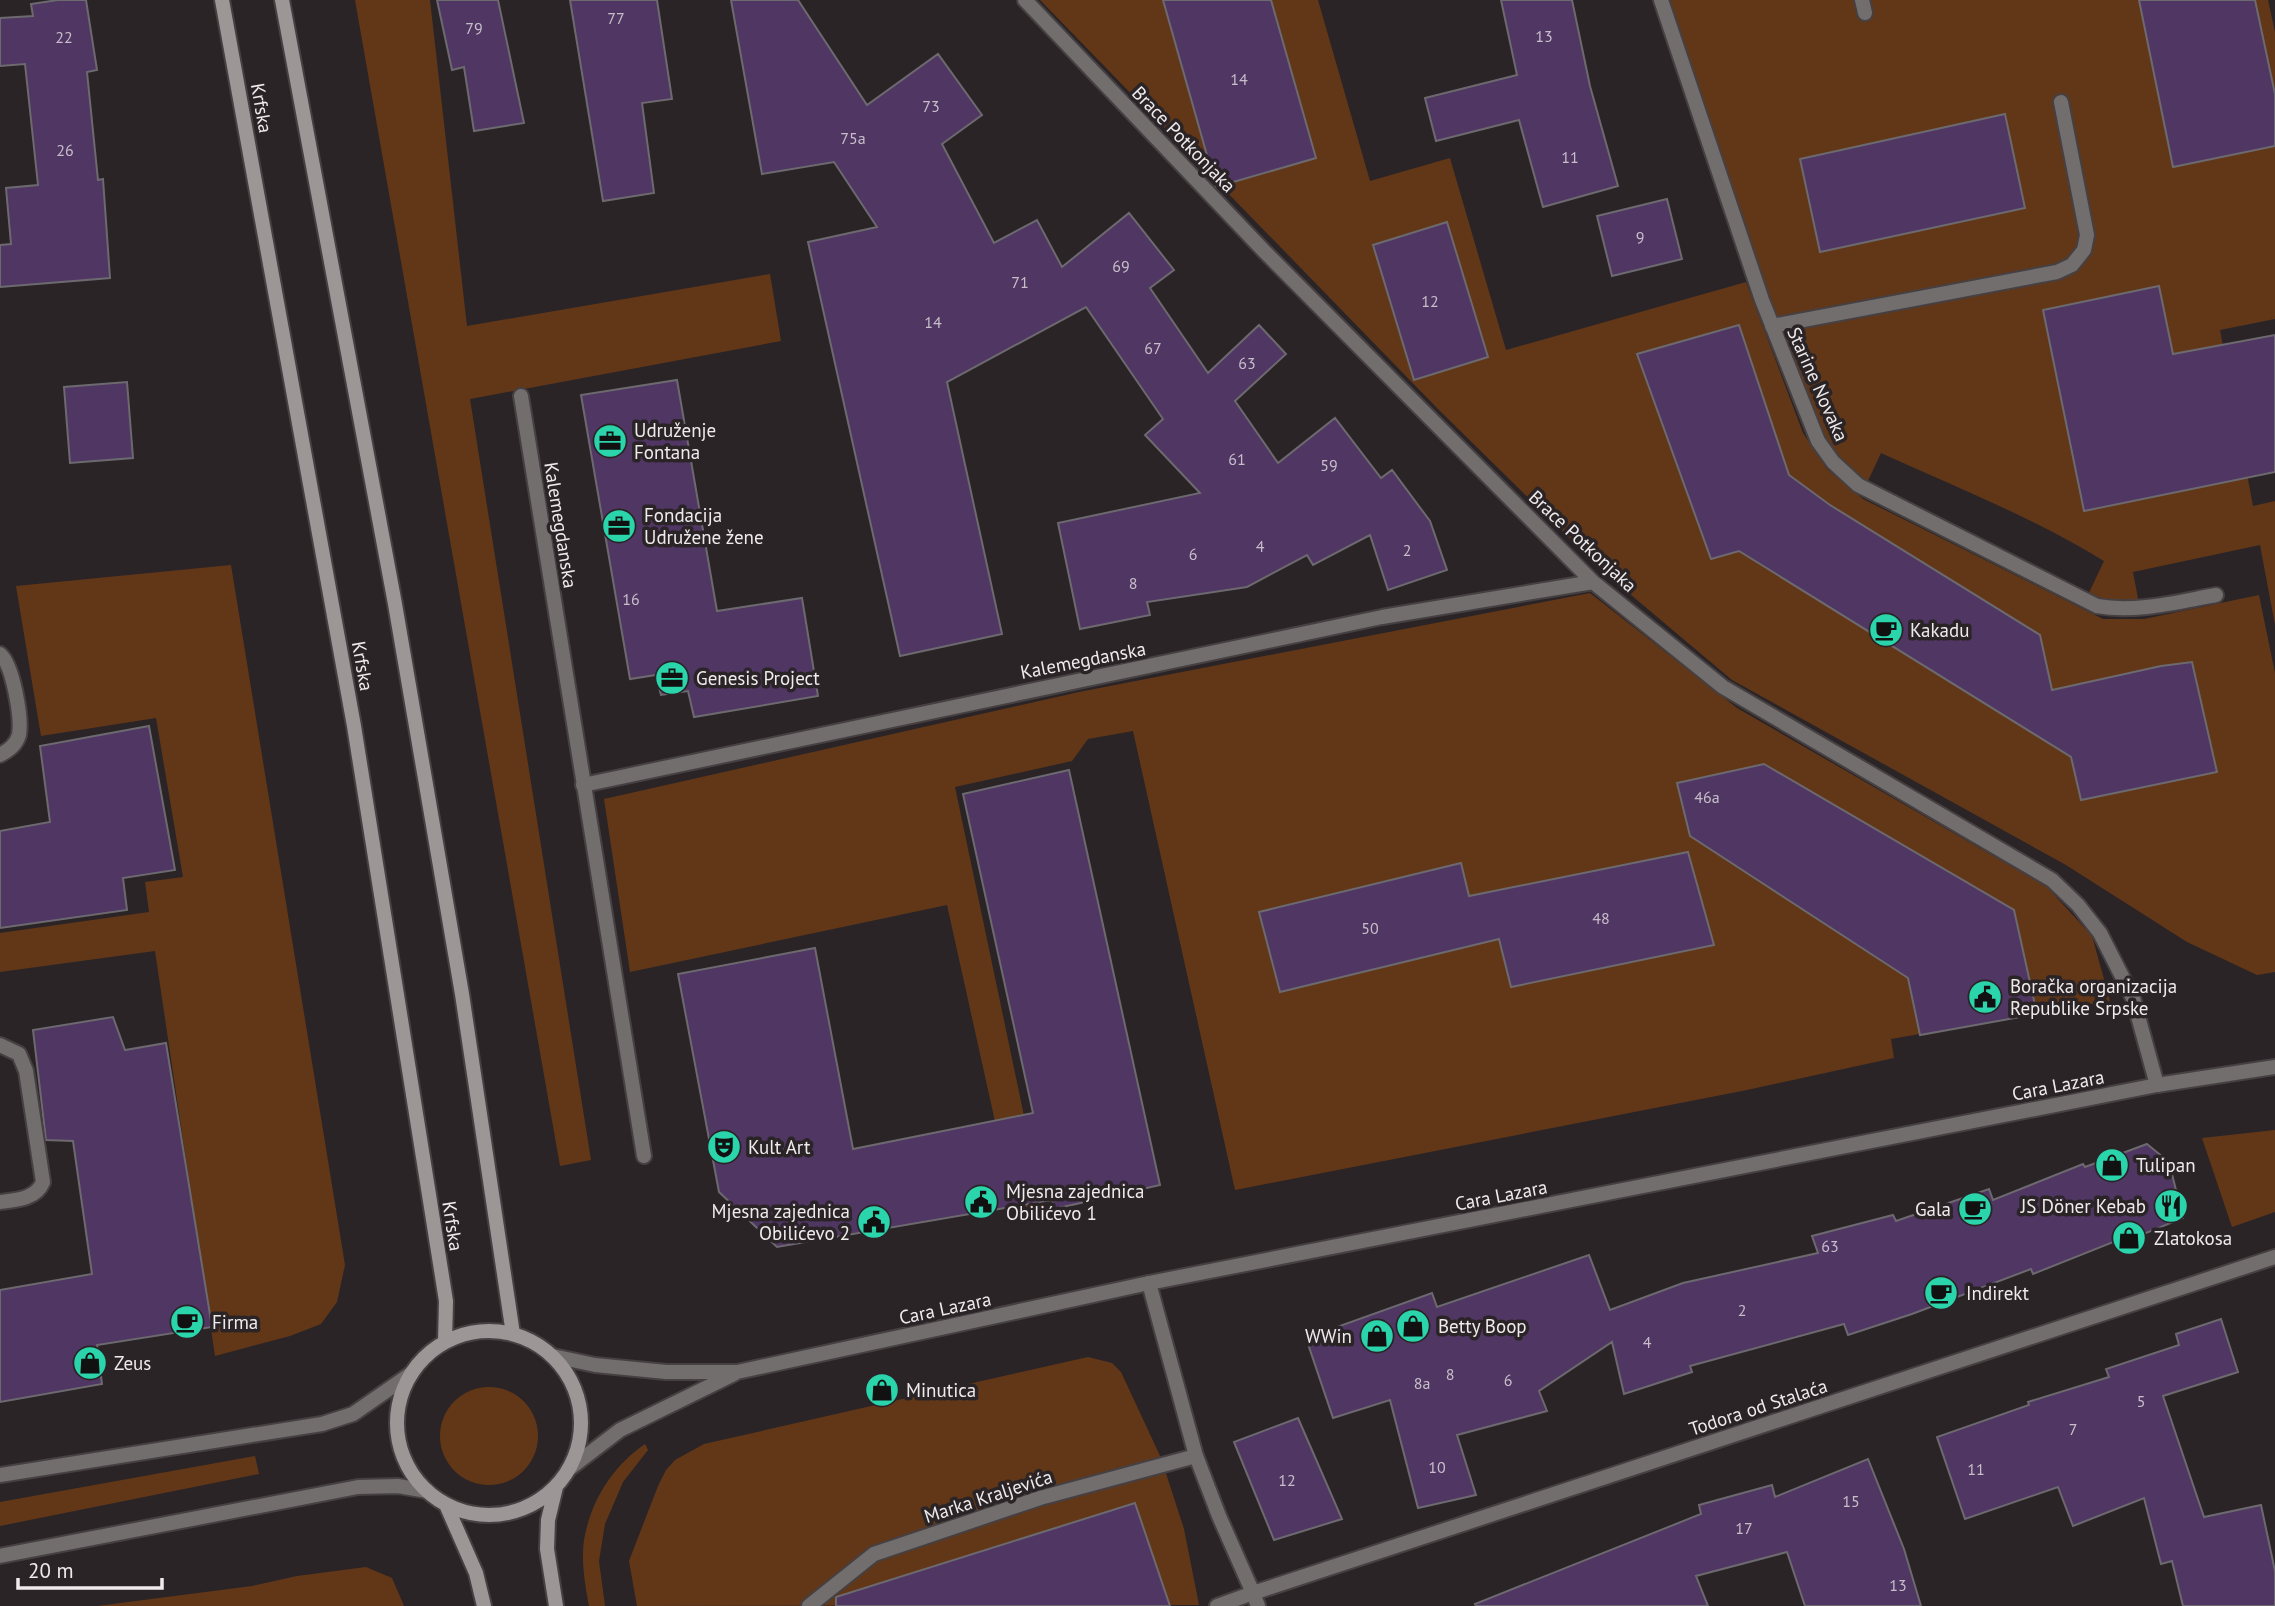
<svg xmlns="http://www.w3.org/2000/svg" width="2275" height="1606" viewBox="0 0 2275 1606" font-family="'PT Sans',sans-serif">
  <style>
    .green { fill: #623718 }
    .building { fill: #503662; stroke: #6c696f; stroke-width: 2 }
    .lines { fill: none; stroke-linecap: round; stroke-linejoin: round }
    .service-casing { stroke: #464043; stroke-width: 18 }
    .minor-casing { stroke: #464043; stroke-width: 18 }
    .tertiary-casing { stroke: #464043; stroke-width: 18 }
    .secondary-casing { stroke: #464043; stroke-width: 18 }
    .service { stroke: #716e6d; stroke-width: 14 }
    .minor { stroke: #716e6d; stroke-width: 14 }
    .tertiary { stroke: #716e6d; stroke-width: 14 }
    .secondary { stroke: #9c9696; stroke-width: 14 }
    .labels { text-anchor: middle; stroke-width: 7; stroke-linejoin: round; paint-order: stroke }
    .number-label { font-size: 16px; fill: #c7beca }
    .street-label { font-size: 19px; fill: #efebed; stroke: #2a2427 }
    .poi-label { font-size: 19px; fill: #efebed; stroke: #2a2427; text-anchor: start }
  </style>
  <rect width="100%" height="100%" fill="#2a2427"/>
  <path class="green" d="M355,0H430L467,326L770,274L781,341L470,399L591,1160L560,1166Z
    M1040,0H1318L1370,181L1450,158L1506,350L1746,282L1803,433L1827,469L1863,499L2103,619H2144L2259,595L2275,673V972L2257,975L2187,942L2066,865L1732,680L1605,573L1438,409Z
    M1670,0H2268L2275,32V319L2220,330L2253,506L2275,501V625L2260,545L2133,572L2139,604L2115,606L2087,597L2104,561C2034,518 1956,487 1881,453L1867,483L1837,456L1823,437L1774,313Z
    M231,565L345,1265L337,1302L321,1324L290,1336L215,1356L155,951L0,972V933L149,912L145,882L183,877L156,718L41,736L16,586Z
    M1590,593L1737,708L2047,887L2092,936L2110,1001L1891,1039L1894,1058L1747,1090L1235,1190L1133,731L1088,739L1072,761L955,787L1044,1211L1016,1216L947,905L630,972L604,799L1079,692Z
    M2275,1130V1212L2232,1227L2202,1138Z
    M1088,1357L1112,1363L1121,1372L1161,1458L1184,1529L1199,1605L637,1606L629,1561L658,1486L666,1470L675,1460L704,1444Z
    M440 1436a49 49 0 1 1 98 0a49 49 0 1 1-98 0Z
    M645,1444L648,1450L623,1482L605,1524L599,1561L605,1606H589C585,1585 581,1561 584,1540C591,1500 613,1466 645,1444Z
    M255,1456L259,1474L0,1526V1502Z
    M366,1567L392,1578L404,1606H97L252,1586L297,1576Z"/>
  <path class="building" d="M58,0H86L97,70L87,72L98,180L103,179L110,278L0,287V245L11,244L6,188L38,185L25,64L0,66V18L33,16L31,4Z
    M437,0H498L524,123L474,131L464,67L452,70Z
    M570,0H657L672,99L642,103L654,193L603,201Z
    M731,0H798L867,105L938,54L982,115L942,144L994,243L1037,220L1062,267L1129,213L1174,270L1150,288L1208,373L1259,325L1286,354L1235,401L1278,463L1335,418L1381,478L1392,470L1430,521L1447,570L1388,590L1370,535L1313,565L1307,555L1247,587L1147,602L1150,615L1080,629L1058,523L1200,493L1145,435L1163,419L1086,307L947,382L1002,634L900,656L808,242L877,227L834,162L762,174Z
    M1163,0H1271L1316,158L1216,187Z
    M1501,0H1572L1590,86L1618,186L1543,207L1519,120L1436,141L1425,98L1517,75Z
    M2139,0H2255L2275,94V146L2173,167Z
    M2005,114L2025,208L1820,252L1800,159Z
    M1667,199L1682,259L1612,276L1597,216Z
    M1447,222L1488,357L1414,380L1373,245Z
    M2159,286L2173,354L2275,335V472L2084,511L2043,310Z
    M1739,325L1789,475L1830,505L2040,635L2052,690L2161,666L2192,662L2217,772L2081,800L2071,757L1739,551L1711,559L1637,354Z
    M677,380L717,611L802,598L818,696L694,717L688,691L661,695L656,675L630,679L581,395Z
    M127,382L133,458L70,463L64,387Z
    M149,726L175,870L123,878L127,910L0,928V831L50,822L40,746Z
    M1764,764L2014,910L2037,1014L1920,1035L1908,978L1690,836L1677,783Z
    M1069,770L1160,1185L1054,1209L1052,1200L777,1247L719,1192L678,974L815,948L853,1149L1033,1113L963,794Z
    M1688,852L1714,945L1511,987L1499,939L1280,992L1259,912L1461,863L1469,896Z
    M113,1017L125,1050L166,1043L212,1327L97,1345L102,1384L0,1402V1290L92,1274L73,1141L46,1140L33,1030Z
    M2147,1144L2169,1162L2183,1218L2124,1242L2123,1238L2033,1274L2031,1269L1912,1314L1848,1335L1844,1324L1690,1366L1692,1372L1624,1394L1612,1342L1539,1391L1547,1411L1457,1435L1476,1495L1418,1508L1390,1400L1333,1418L1306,1338L1432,1293L1437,1307L1589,1255L1610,1310L1683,1283L1818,1253L1812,1236L1893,1215L1896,1221L1989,1189L1993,1200L2083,1164L2085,1167Z
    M2221,1319L2238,1372L2163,1396L2204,1517L2261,1505L2275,1571V1606H2183L2172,1561L2161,1564L2144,1498L2073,1526L2058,1487L1965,1519L1937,1437L2029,1405L2028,1402L2109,1377L2106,1369L2179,1345L2176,1334Z
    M1298,1418L1342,1519L1274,1540L1234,1442Z
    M1868,1459L1904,1549L1921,1606H1805L1787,1552L1696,1576L1708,1606H1476L1475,1604L1701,1514L1699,1505L1772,1485L1775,1497Z
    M1135,1503L1170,1606H836V1597Z"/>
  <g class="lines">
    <g class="service-casing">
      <path id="service" d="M1862,0L1865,13
        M1772,326L2057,272L2072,265L2084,250L2087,235L2061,102
        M521,396L644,1156
        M0,654C13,665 22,718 19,735C16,745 9,750 0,755
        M0,1045L19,1054L26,1071L43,1182C36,1199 17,1200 0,1202
        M809,1606L874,1554L1040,1498L1196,1456
        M1217,1606L1253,1593L1258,1606"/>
    </g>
    <g class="minor-casing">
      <path id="minor" d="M1025,0L1265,252L1593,582L1723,687L2052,880L2078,905L2100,933L2133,998L2157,1085
        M1661,0L1762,300L1818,441L1833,462L1858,485L2097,606C2136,613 2177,602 2216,595
        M583,785L1382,617L1593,582
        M1149,1283L1196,1456L1219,1516L1253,1593L2275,1257
        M0,1475L322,1424L353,1414L412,1373
        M0,1556L358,1487L398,1486L427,1491"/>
    </g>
    <g class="tertiary-casing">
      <path id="tertiary" d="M553,1356L595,1365L666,1372H737L1149,1283L2157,1085L2275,1067
        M569,1469L620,1430L734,1374"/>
    </g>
    <g class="secondary-casing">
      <path id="secondary" d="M222,0L354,726L446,1301L445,1342
        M282,0L395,604L462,994L513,1334
        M397 1423a92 92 0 1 1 184 0a92 92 0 1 1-184 0Z
        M447,1507L476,1573L484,1606
        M556,1606L547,1549L548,1520L556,1487"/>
    </g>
    <use href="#service" class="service"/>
    <use href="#minor" class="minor"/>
    <use href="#tertiary" class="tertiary"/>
    <use href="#secondary" class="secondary"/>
  </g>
  <defs>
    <g id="office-disc" transform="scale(1.75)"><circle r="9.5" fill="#2bd5ac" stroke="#2a2427"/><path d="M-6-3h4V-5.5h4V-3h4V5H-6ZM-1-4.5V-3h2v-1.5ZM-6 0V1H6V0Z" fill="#111"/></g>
    <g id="cafe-disc" transform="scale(1.75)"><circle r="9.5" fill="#2bd5ac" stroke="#2a2427"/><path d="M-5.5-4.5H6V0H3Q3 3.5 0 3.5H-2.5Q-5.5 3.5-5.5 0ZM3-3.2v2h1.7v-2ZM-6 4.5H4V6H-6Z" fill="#111"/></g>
    <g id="civic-disc" transform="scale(1.75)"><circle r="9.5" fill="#2bd5ac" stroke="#2a2427"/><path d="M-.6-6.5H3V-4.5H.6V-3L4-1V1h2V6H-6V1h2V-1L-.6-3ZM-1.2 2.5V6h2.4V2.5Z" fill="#111"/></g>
    <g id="theatre-disc" transform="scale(1.75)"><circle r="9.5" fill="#2bd5ac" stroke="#2a2427"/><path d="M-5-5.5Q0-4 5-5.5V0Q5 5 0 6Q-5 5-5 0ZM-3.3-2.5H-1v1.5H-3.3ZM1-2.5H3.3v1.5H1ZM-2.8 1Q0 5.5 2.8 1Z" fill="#111"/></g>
    <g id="shop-disc" transform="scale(1.75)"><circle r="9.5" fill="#2bd5ac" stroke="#2a2427"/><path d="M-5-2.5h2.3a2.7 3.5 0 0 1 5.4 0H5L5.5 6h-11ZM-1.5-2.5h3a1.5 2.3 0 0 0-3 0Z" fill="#111"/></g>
    <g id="restaurant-disc" transform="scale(1.75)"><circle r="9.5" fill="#2bd5ac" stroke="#2a2427"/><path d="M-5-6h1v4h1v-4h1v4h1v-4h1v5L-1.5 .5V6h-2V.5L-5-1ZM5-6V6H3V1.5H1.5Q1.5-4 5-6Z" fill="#111"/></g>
  </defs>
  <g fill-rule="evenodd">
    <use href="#office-disc" x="610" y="441"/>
    <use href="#office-disc" x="619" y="526"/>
    <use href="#cafe-disc" x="1886" y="630"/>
    <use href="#office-disc" x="672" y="678"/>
    <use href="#civic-disc" x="1985" y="997"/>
    <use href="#theatre-disc" x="724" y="1147"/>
    <use href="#shop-disc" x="2112" y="1165"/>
    <use href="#civic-disc" x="981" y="1202"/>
    <use href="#restaurant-disc" x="2171" y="1206"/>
    <use href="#cafe-disc" x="1975" y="1209"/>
    <use href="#civic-disc" x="874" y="1222"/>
    <use href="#shop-disc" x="2129" y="1238"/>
    <use href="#cafe-disc" x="1941" y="1293"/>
    <use href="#cafe-disc" x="187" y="1322"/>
    <use href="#shop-disc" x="1413" y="1326"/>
    <use href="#shop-disc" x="1377" y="1336"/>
    <use href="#shop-disc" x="90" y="1363"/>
    <use href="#shop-disc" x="882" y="1390"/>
  </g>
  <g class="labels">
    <g class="number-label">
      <text x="616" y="24">77</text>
      <text x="474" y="34">79</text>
      <text x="1544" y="42">13</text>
      <text x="64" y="43">22</text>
      <text x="1239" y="85">14</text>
      <text x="931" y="112">73</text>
      <text x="853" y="144">75a</text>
      <text x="65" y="156">26</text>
      <text x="1570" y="163">11</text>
      <text x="1640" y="243">9</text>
      <text x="1121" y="272">69</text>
      <text x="1020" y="288">71</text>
      <text x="1430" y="307">12</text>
      <text x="933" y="328">14</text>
      <text x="1153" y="354">67</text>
      <text x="1247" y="369">63</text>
      <text x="1237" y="465">61</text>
      <text x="1329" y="471">59</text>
      <text x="1260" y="552">4</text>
      <text x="1407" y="556">2</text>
      <text x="1193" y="560">6</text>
      <text x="1133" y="589">8</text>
      <text x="631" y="605">16</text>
      <text x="1707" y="803">46a</text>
      <text x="1601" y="924">48</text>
      <text x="1370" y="934">50</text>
      <text x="1830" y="1252">63</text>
      <text x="1742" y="1316">2</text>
      <text x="1647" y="1348">4</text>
      <text x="1450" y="1380">8</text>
      <text x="1508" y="1386">6</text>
      <text x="1422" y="1389">8a</text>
      <text x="2141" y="1407">5</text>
      <text x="2073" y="1435">7</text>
      <text x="1437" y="1473">10</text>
      <text x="1976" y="1475">11</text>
      <text x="1287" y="1486">12</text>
      <text x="1851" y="1507">15</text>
      <text x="1744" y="1534">17</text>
      <text x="1898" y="1591">13</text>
    </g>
    <g class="street-label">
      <text transform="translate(262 108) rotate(80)" y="7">Krfska</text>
      <text transform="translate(1184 139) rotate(46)" y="7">Brace Potkonjaka</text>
      <text transform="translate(1818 384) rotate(66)" y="7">Starine Novaka</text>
      <text transform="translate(561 525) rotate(81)" y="7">Kalemegdanska</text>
      <text transform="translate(1583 541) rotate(43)" y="7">Brace Potkonjaka</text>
      <text transform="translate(1083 660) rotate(-11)" y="7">Kalemegdanska</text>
      <text transform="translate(363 666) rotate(80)" y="7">Krfska</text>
      <text transform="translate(2058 1085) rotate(-11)" y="7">Cara Lazara</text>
      <text transform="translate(1501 1195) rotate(-11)" y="7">Cara Lazara</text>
      <text transform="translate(453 1226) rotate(81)" y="7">Krfska</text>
      <text transform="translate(945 1308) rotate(-12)" y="7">Cara Lazara</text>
      <text transform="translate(1758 1407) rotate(-18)" y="7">Todora od Stalaća</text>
      <text transform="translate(988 1496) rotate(-18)" y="7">Marka Kraljevića</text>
    </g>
    <g class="poi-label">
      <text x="634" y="437">Udruženje<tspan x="634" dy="22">Fontana</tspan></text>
      <text x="644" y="522">Fondacija<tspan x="644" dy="22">Udružene žene</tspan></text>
      <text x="1910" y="637">Kakadu</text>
      <text x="696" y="685">Genesis Project</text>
      <text x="2010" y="993">Boračka organizacija<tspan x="2010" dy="22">Republike Srpske</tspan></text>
      <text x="748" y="1154">Kult Art</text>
      <text x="2136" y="1172">Tulipan</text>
      <text x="1006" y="1198">Mjesna zajednica<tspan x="1006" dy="22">Obilićevo 1</tspan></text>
      <text x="2146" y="1213" text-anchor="end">JS Döner Kebab</text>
      <text x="1951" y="1216" text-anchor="end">Gala</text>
      <text x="850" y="1218" text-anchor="end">Mjesna zajednica<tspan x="850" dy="22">Obilićevo 2</tspan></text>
      <text x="2154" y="1245">Zlatokosa</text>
      <text x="1966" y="1300">Indirekt</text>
      <text x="212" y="1329">Firma</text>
      <text x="1438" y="1333">Betty Boop</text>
      <text x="1352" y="1343" text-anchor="end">WWin</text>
      <text x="114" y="1370">Zeus</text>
      <text x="906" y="1397">Minutica</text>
    </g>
  </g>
  <path d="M18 1578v10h144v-10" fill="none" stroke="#efebed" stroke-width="3.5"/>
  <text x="28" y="1578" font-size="21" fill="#efebed" stroke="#2a2427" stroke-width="5" paint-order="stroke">20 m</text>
</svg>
